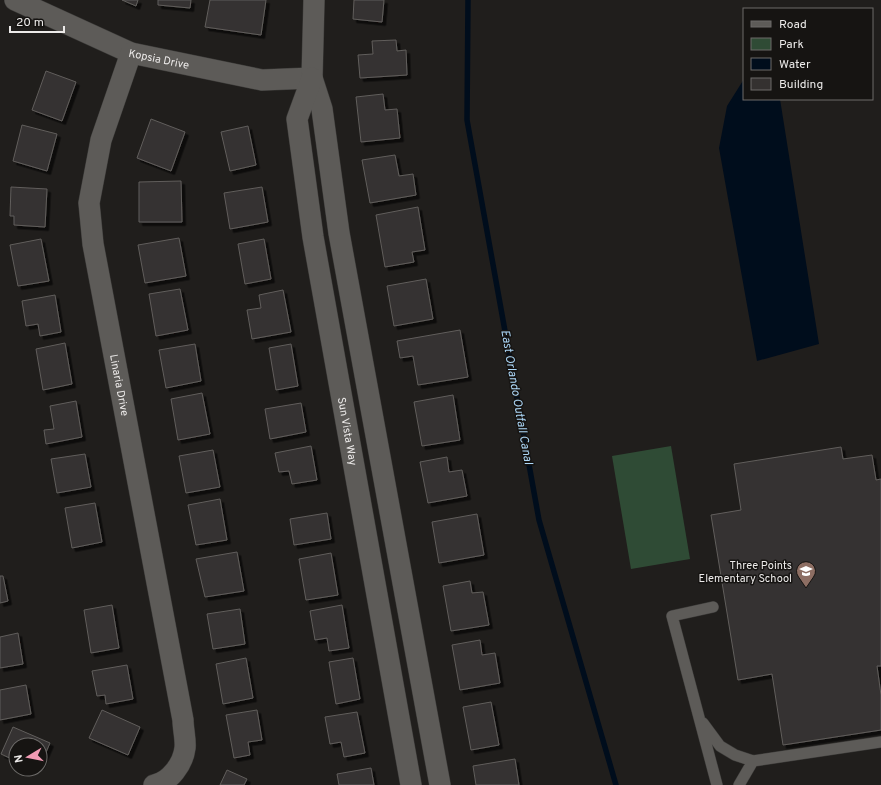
<svg xmlns="http://www.w3.org/2000/svg" width="881" height="785" viewBox="0 0 881 785" font-family="Overpass,sans-serif">
  <style>
    .green { fill: #2f4b35 }
    .water { fill: #000d1c }
    .lines { fill: none; stroke-linecap: round; stroke-linejoin: round }
    .stream { stroke: #000d1c; stroke-width: 5.5 }
    .building { fill: #343130; stroke: #615e5c; filter: url(#shadow) }
    .service-casing { stroke: #3b3a38; stroke-width: 12 }
    .minor-casing { stroke: #3b3a38; stroke-width: 22 }
    .service { stroke: #5d5b58; stroke-width: 11 }
    .minor { stroke: #5d5b58; stroke-width: 21 }
    .labels { text-anchor: middle; stroke-width: 3; stroke-linejoin: round; paint-order: stroke }
    .street-label { font-size: 11px; fill: #eceae9; stroke: #161412 }
    .poi-label { font-size: 11px; fill: #eceae9; stroke: #161412; text-anchor: end }
    .water-label { font-size: 12px; font-style: italic; fill: #add7f7; stroke: #161412 }
  </style>
  <defs>
    <filter id="shadow"><feDropShadow dx="3.5" dy="3.5" stdDeviation="0" flood-color="#0009"/></filter>
  </defs>
  <rect width="100%" height="100%" fill="#201e1c"/>
  <path class="green" d="M671,446L690,559L631,569L612,456Z"/>
  <path class="water" d="M744,79V99H780L819,344L757,361L719,148L727,106Z"/>
  <g class="lines">
    <path class="stream" d="M468,0L467,120L539,520L616,785"/>
  </g>
  <path class="building" d="M122,0H138L136,6Z
    M158,0H191L190,8L158,5Z
    M210,0H266L261,35L205,27Z
    M354,0H384L382,22L353,19Z
    M396,40L397,51L406,50L407,75L360,78L358,55L373,54L372,41Z
    M46,71L76,82L62,121L32,110Z
    M383,94L385,110L397,109L400,138L361,142L356,97Z
    M151,119L185,132L171,171L137,158Z
    M22,125L57,134L47,171L13,161Z
    M248,126L256,165L230,171L221,132Z
    M395,155L399,176L413,174L416,195L370,203L362,160Z
    M181,181L182,222H139V182Z
    M11,187L47,189L45,227L14,225V216H10Z
    M262,187L268,222L230,229L224,193Z
    M418,207L425,250L412,252L414,262L385,267L376,215Z
    M179,238L186,276L145,283L138,245Z
    M41,239L49,281L18,286L10,245Z
    M264,239L271,279L245,284L238,244Z
    M426,279L433,319L394,326L387,286Z
    M180,289L188,330L156,336L149,294Z
    M283,290L291,332L252,339L247,310L261,308L259,295Z
    M55,295L61,332L40,336L38,324L26,326L22,301Z
    M460,330L468,377L418,385L413,356L400,358L397,341Z
    M65,343L72,384L43,390L36,349Z
    M195,344L201,381L166,388L159,350Z
    M291,344L298,386L276,390L269,348Z
    M202,393L210,434L178,440L171,399Z
    M453,395L460,440L422,446L414,402Z
    M76,401L82,437L46,444L44,430L54,429L50,406Z
    M301,403L306,432L270,439L265,409Z
    M311,446L317,480L292,484L289,471L279,472L275,453Z
    M841,447L843,459L872,455L876,480L881,479V666H877L881,695V730L783,745L772,674L738,680L711,515L741,510L734,464Z
    M213,450L220,487L186,493L179,456Z
    M85,454L91,487L57,493L51,459Z
    M447,457L449,472L462,470L467,496L428,503L420,462Z
    M220,499L227,540L196,545L188,505Z
    M95,503L102,542L72,548L65,508Z
    M327,513L331,539L294,545L290,519Z
    M477,514L484,555L439,563L432,522Z
    M237,552L244,591L205,597L196,559Z
    M331,553L338,595L306,600L299,559Z
    M0,576H3L8,601L0,603Z
    M470,581L472,593L483,592L489,625L451,631L443,586Z
    M112,605L119,648L91,653L84,610Z
    M342,605L349,648L329,651L327,638L315,640L310,611Z
    M240,609L245,644L213,649L207,614Z
    M18,633L23,664L0,668V637Z
    M480,640L482,655L495,653L500,683L460,690L452,645Z
    M246,658L253,698L223,704L216,664Z
    M353,658L360,699L336,704L329,662Z
    M127,665L133,699L106,704L105,695L97,696L92,671Z
    M26,685L31,714L0,720V690Z
    M491,702L499,745L471,750L463,707Z
    M102,710L140,727L128,755L89,738Z
    M257,710L262,740L248,742L250,755L234,758L226,715Z
    M357,712L365,753L344,757L341,742L330,744L325,717Z
    M13,727L50,743L40,766V745H16V761L1,754Z
    M515,759L519,785H476L473,766Z
    M371,768L374,785H339L337,774Z
    M227,770L247,779L244,785H220Z"/>
  <g class="lines">
    <g class="service-casing">
      <path id="service" d="M713,607L672,616L717,785
        M703,723L720,746L735,755L753,761
        M739,785L753,761L881,742"/>
    </g>
    <g class="minor-casing">
      <g id="minor">
        <path id="s1" d="M15,0L131,53L262,80L312,78"/>
        <path d="M314,0L312,78L322,109L339,233L440,785"/>
        <path id="s2" d="M131,53L101,140L89,203L93,244L183,720C183,729 186,740 185,748C183,764 170,782 154,785"/>
        <path id="s3" d="M312,78L297,119L313,237L411,785"/>
      </g>
    </g>
    <use href="#service" class="service"/>
    <use href="#minor" class="minor"/>
  </g>
  <defs>
    <g id="school-pin" transform="scale(1)"><path d="M0 17L-7.5 6A9.5 9.5 0 1 1 7.5 6Z" fill="#8d6e63" stroke="#161412"/><path d="M0-5L7-2L0 1L-7-2ZM-4 1L0 2.5L4 1V4Q0 6-4 4Z" fill="#fff"/></g>
  </defs>
  <g fill-rule="evenodd">
    <use href="#school-pin" x="806" y="571"/>
  </g>
  <g class="labels">
    <g class="street-label">
      <text dy="4" stroke="none"><textPath href="#s1" startOffset="156">Kopsia Drive</textPath></text>
      <text dy="4" stroke="none"><textPath href="#s2" startOffset="341">Linaria Drive</textPath></text>
      <text dy="4" stroke="none"><textPath href="#s3" startOffset="360">Sun Vista Way</textPath></text>
    </g>
    <g class="poi-label">
      <text x="792" y="569">Three Points<tspan x="792" dy="13">Elementary School</tspan></text>
    </g>
    <g class="water-label">
      <text transform="translate(517 397) rotate(80)" y="4">East Orlando Outfall Canal</text>
    </g>
  </g>
  <rect x="743" y="8" width="130" height="92" fill="#161412" stroke="#6c6a68"/>
  <rect x="751" y="21" width="20" height="6" fill="#5d5b58" stroke="#6c6a68"/>
  <text x="779" y="28" font-size="12" fill="#eceae9">Road</text>
  <rect x="751" y="38" width="20" height="12" fill="#2f4b35" stroke="#6c6a68"/>
  <text x="779" y="48" font-size="12" fill="#eceae9">Park</text>
  <rect x="751" y="58" width="20" height="12" fill="#000d1c" stroke="#6c6a68"/>
  <text x="779" y="68" font-size="12" fill="#eceae9">Water</text>
  <rect x="751" y="78" width="20" height="12" fill="#343130" stroke="#6c6a68"/>
  <text x="779" y="88" font-size="12" fill="#eceae9">Building</text>
  <g transform="translate(28 757) rotate(260)"><circle r="19" fill="#161412" stroke="#6c6a68"/>
  <path d="M0-3L7 15L0 10L-7 15Z" fill="#f19ab3"/>
  <text y="-6" font-size="11" font-weight="bold" text-anchor="middle" fill="#eceae9">N</text>
  </g>
  <path d="M10 26v6h54v-6" fill="none" stroke="#eceae9" stroke-width="2"/>
  <text x="16" y="26" font-size="12" fill="#eceae9" stroke="#161412" stroke-width="3" paint-order="stroke">20 m</text>
</svg>
